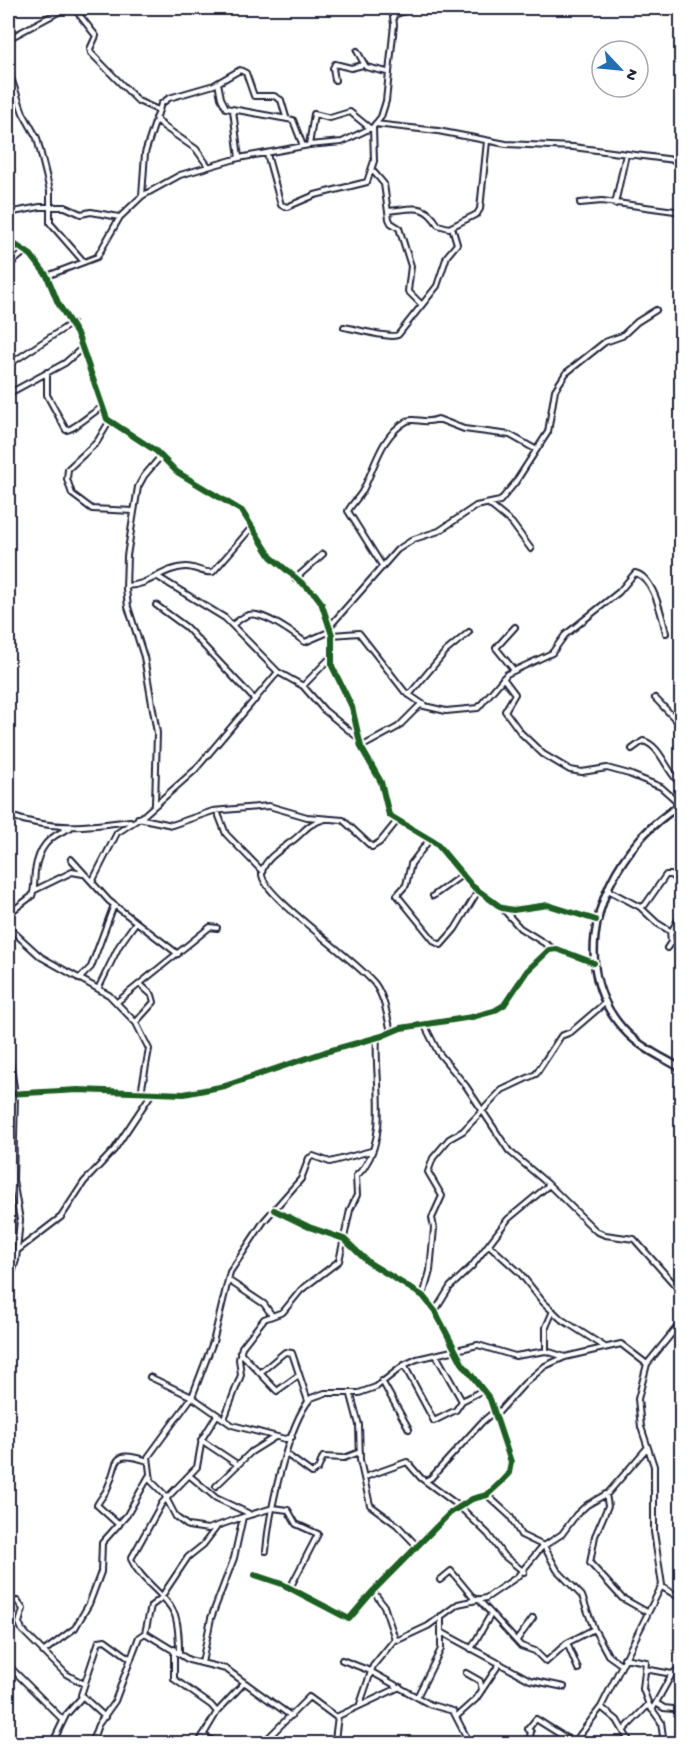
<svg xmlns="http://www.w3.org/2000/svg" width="689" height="1751" viewBox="0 0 689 1751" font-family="'Gochi Hand',sans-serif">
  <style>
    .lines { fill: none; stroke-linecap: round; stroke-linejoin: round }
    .minor-casing { stroke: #22223b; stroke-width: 8 }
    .major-casing { stroke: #22223b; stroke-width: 10 }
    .minor { stroke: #fff; stroke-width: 4 }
    .major { stroke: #fff; stroke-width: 5 }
    .cycleway-casing { stroke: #fff; stroke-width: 10 }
    .cycleway { stroke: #1b5e20; stroke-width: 6 }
  </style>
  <rect width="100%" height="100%" fill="#fff"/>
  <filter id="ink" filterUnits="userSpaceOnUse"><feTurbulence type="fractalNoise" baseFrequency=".0167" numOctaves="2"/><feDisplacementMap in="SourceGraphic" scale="12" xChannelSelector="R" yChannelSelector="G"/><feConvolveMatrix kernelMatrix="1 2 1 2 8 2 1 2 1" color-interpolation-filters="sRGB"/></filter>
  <g filter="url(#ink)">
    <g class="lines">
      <g class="minor-casing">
        <path id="minor" d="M74,8L96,36L90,49L91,53L138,101L158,110
          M394,15L413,8
          M8,39L66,8
          M357,51L366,67L387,72
          M8,69L23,113L37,138L50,191V223L84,262
          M335,80L333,68L335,64L351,68L363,65
          M218,83L221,98L226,108L293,120L303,146
          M233,110L239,158
          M156,118L163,126L196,149L208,166
          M375,124L438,131L506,144L573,147L682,161
          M309,145L314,114L330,118L350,112L371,129
          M267,154L281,205L287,207L315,195L367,182L374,161L373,127
          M373,171L384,184L389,219L391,223L399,228L411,266L408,291L422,305
          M142,196L145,153L161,104L169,98L214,85L240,70L246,73L254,96H274L281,100L286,117
          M580,203L602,201L682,212
          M615,204L626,154
          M388,211C413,209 424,202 438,225L449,228L477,214L480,209L487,141
          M8,213L40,207H65L81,214L91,212L119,217
          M8,240L31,255L47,276L58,303L78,336L107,419L156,451L177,472L242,511L271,557L315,594L321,602L332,635V666L352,707L361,747L381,782L389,815L436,843L472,886L502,908L513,910L548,905L596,920
          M8,266L26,251
          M47,276L97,257L120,217L142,196L180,175L239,158L309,145L342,142L373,127L381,117L386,101L394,25L392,8
          M344,327C356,329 390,339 398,335L437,286L447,256L457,244L452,227
          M8,365L72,323
          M47,372V395L66,430C74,430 91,413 101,408
          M8,394L65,363L81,349
          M109,422L97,442L68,469L67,479L72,494L92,509L133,511
          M490,505L512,523L531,549
          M383,567L348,511C352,504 358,498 362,492C375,468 380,436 407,421C416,417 424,425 438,419L464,429L510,435L535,449
          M158,577L225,618L278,672L303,686L324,710L357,737
          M295,579L323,554
          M126,586C149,586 163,568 185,567C195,566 203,574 213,572L252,527
          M156,605L186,627L255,700
          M232,625C237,622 243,616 249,615C263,611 294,634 305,642L331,631
          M330,626L397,550L414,539L439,531L476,506L500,501L515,483L548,432L555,390L566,373L605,342L622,336L637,322L656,310
          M332,635L359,633L405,692L424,705
          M513,669L496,648L515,627
          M503,678L515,694L505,711L521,733L543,754L570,770L582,772L607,768L629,774L661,787L680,804
          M303,686L330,658
          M409,695L445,652L469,632
          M655,698L682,726
          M361,747L398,727L420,705L446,711L478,708L507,674L552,653L565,635L619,592L635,573C654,577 662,617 666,633
          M632,749L643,741C661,745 667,774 682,785
          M155,804L157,733L144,657L128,607L126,589L127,556L138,487L144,476L161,456
          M217,811L226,834L262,871
          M8,815C49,831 87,827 130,821
          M138,818L172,825L213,811L269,806L307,817L343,820L372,847L380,842L397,821
          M325,819C305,824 304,834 288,844C279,851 262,861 262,874C261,895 358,961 375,984C385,998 387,1016 391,1032
          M430,839L411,864L406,885L397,895L435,942L441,945L455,929L478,891
          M71,859L109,901L178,954
          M92,882L117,833L143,816L195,770L278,672
          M35,890L72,872L83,874
          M608,890L640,907L645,905L666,875H671L682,885
          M433,896L462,875
          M640,907L657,923L670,931L671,942L667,948
          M503,909L520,928L554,949
          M8,914L32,896C35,888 34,880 35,871C39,847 48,837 70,828
          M8,927L41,957L109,995L136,1023L149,1049L141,1093
          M671,932L682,913
          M79,979L91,967L114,905
          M99,987L119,946L136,922
          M117,1002L210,927L217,928
          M136,1022L154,1002L152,995L141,985
          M424,1024L438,1052L466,1086L509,1151L547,1183L596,1231L605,1235L634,1239L682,1293
          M8,1047L15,1094L13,1180L20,1220L16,1260L8,1286
          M8,1094L78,1090L184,1094L225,1086L325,1052L382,1036L401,1028L472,1017L494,1011L504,1005L527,971L549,950L557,949L594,963
          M489,1245L520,1273L543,1302L561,1319L605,1347
          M18,1250L61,1217L84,1182L114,1150L152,1093
          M228,1280L264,1304L271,1314
          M423,1296L430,1271L434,1228L432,1218L442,1196L428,1172L433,1158L449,1139L463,1131L502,1090L536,1074L561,1036L571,1032L606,1002
          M435,1311L450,1287L472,1266L508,1219L549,1185
          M546,1351V1327L553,1311
          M240,1352L277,1391L299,1375
          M436,1355L462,1401L483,1390
          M404,1365L434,1421L456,1410L462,1401
          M261,1372L285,1352L292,1353L308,1401
          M150,1377L192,1397L232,1425L285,1439L292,1437
          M382,1381L409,1429
          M351,1395L359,1425L360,1460L370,1505L397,1525L417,1546
          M497,1414L525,1383L545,1366L565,1357L621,1344L647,1364
          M224,1419L241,1375L239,1359L242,1347L264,1319L283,1312L301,1290L339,1261L350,1210L357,1195L356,1176C359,1173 363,1170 365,1166C389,1131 374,1077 377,1038
          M201,1440L237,1464
          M286,1454L312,1473L318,1469L323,1457L344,1458L360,1452
          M190,1476L216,1498L248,1513
          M365,1477L407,1462L421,1478L459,1506L488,1534L503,1555L524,1572
          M425,1481L431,1478L482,1422L496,1410
          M216,1486L251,1452L275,1437
          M606,1494L608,1506L595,1536L590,1563L622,1598L647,1612
          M487,1495L510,1516L521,1535L544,1546L557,1570L582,1596L594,1629
          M243,1517L208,1529L188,1526L176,1517L164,1494L151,1481L148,1457L192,1397L213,1342L230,1272L264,1221L301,1179L309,1158L313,1156L330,1162L371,1151
          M119,1525L97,1505C100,1499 105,1494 107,1489C120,1461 110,1449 148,1461
          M266,1551C269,1514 287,1425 311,1398L325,1393H359L376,1387L404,1365L417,1359L478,1345L515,1356L546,1351L565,1357
          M255,1575L282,1584L349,1619L373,1591L450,1513L472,1499L487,1495L500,1483L509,1473L511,1462L490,1399L462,1363L435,1311L423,1296L368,1262L344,1239L309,1227L274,1210
          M440,1580L451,1571L475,1600
          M662,1587L682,1599
          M373,1591L384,1606L395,1639L398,1640L428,1626L458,1604L486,1598L517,1577L541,1548L562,1534L576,1515L587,1505L608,1493L647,1448
          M478,1599L521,1646L535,1651L546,1662L567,1643L594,1629L608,1655L622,1665
          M17,1601L23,1609L19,1623L22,1630L66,1674L84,1684
          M145,1633L151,1606L160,1599L188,1557L203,1545L216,1528
          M443,1633L530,1680L564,1687
          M517,1640L533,1618
          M567,1643L578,1669
          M174,1649V1679L211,1705L217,1712
          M471,1649L491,1614
          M43,1652L75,1628L89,1604L101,1572L102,1543L127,1515L149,1476
          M179,1653C179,1640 179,1627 175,1615C167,1595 141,1582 131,1559L162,1503L197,1467L202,1439L217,1415
          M624,1658L646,1662L643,1689L649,1705L661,1722L664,1744
          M342,1660L368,1670L431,1705L453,1711L470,1744
          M202,1663L211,1618L234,1558L243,1517L273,1508L288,1510L296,1524L318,1534L290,1588
          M8,1665L63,1720
          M645,1669L672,1674
          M466,1673L480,1681L482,1690
          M417,1697L441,1649V1616
          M656,1703L664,1708L682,1710
          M360,1704L373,1666L395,1639
          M601,1707L617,1720L631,1744
          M652,1710L672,1674L676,1671L682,1672
          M338,1716L335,1740L343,1744
          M457,1716L476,1699L500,1663
          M105,1717L81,1695L99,1641L105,1640L131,1659
          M624,1730L648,1705
          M8,1735L36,1744
          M203,1735L218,1744
          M52,1744L66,1715L82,1697
          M91,1744L98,1725L115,1701L139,1637L145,1633L189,1660L226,1669L291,1716
          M198,1744L217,1712L244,1683
          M262,1744L309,1697L336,1717L400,1687
          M528,1744L531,1732L528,1729L536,1719L574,1743
          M573,1744L601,1707L662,1585L654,1532V1466L641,1427L638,1399L647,1364L682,1321"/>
      </g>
      <g class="major-casing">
        <path id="major" d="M682,803C667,814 652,825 640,839C592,893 572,978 628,1034C643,1049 664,1058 682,1069"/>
      </g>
      <use href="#minor" class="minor"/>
      <use href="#major" class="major"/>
      <g class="cycleway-casing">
        <path id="cycleway" d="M8,240L31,255L47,276L58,303L78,336L107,419L156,451L177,472L242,511L271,557L315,594L321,602L332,635V666L352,707L361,747L381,782L389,815L436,843L472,886L502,908L513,910L548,905L596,920
          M8,1094L78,1090L184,1094L225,1086L325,1052L382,1036L401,1028L472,1017L494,1011L504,1005L527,971L549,950L557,949L594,963
          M255,1575L282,1584L349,1619L373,1591L450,1513L472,1499L487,1495L500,1483L509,1473L511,1462L490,1399L462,1363L435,1311L423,1296L368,1262L344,1239L309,1227L274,1210"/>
      </g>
      <use href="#cycleway" class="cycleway"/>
    </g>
  </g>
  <rect width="689" height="1751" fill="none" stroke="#fff" stroke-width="30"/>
  <rect x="15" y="15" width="659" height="1721" fill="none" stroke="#22223b" stroke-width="2" filter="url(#ink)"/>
  <g transform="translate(620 69) rotate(116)"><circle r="28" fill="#ffffff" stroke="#a7a7b1" stroke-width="1.5"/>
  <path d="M0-4.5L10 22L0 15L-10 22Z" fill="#1f6fb2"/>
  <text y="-9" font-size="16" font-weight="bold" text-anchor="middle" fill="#22223b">N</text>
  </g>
</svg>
